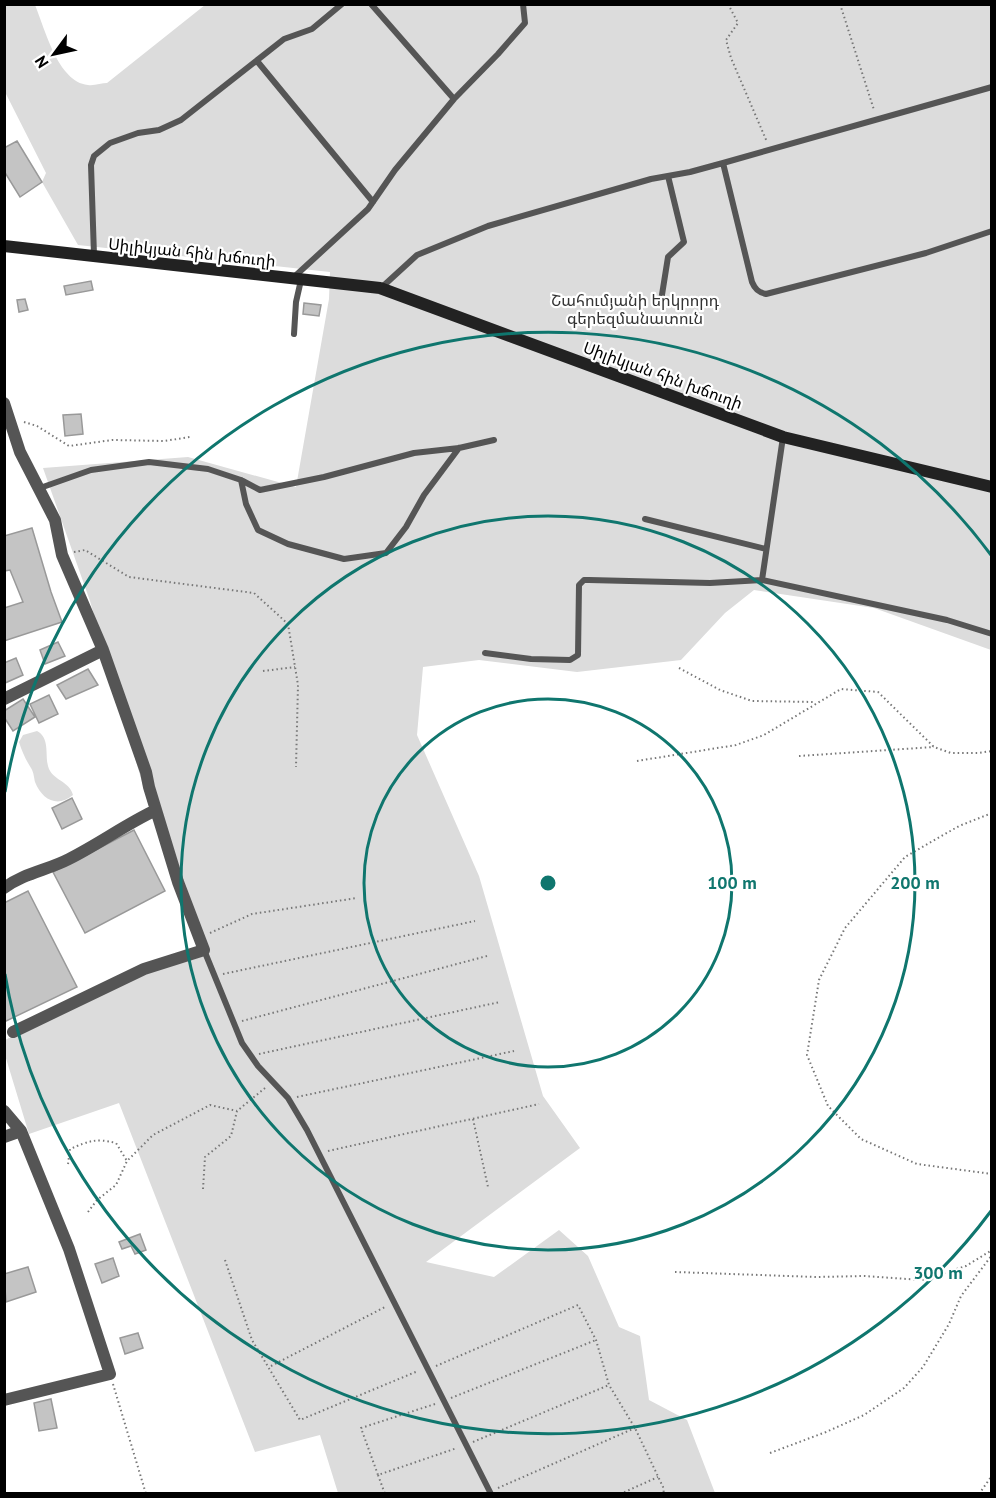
<svg xmlns="http://www.w3.org/2000/svg" width="996" height="1498" viewBox="0 0 996 1498" font-family="'PT Sans','Noto Sans Armenian',sans-serif">
  <style>
    .green { fill: #dcdcdc }
    .building { fill: #c4c4c4; stroke: #999; stroke-width: 1.5 }
    .lines { fill: none; stroke-linecap: round; stroke-linejoin: round }
    .path { stroke: #777; stroke-width: 2; stroke-dasharray: 1.5 3; stroke-linecap: butt }
    .lane { stroke: #555; stroke-width: 6 }
    .street { stroke: #555; stroke-width: 12 }
    .secondary { stroke: #222; stroke-width: 12 }
    .ring { fill: none; stroke: #0f766e; stroke-width: 3 }
    .labels { text-anchor: middle; stroke-width: 4.5; stroke-linejoin: round; paint-order: stroke }
    .street-label { font-size: 16px; fill: #000; stroke: #fff }
    .park-label { font-size: 16px; fill: #333; stroke: #fff }
    .centre { fill: #0f766e; stroke: #fff; stroke-width: 3 }
    .ring-label { font-size: 18px; text-anchor: middle; font-weight: bold; fill: #0f766e; stroke: #fff; stroke-width: 4.5; stroke-linejoin: round; paint-order: stroke }
  </style>
  <rect width="100%" height="100%" fill="#fff"/>
  <path class="green" d="M5,5H35C45,29 58,82 88,85C94,86 102,83 107,83L205,5H991V650L874,608L754,590L725,613L681,660L577,672L479,660L423,667L417,735L479,876L543,1096L580,1148L426,1262L494,1277L559,1230L588,1256L619,1327L640,1336L649,1400L687,1420L715,1493H338L320,1435L255,1452L119,1103L29,1134L5,1055V1040L120,983L201,955L148,803L90,601L43,468L188,457L296,487L329,299L330,272L78,245L42,182L46,173L5,92Z
    M37,731C50,738 45,754 48,766C52,781 69,780 73,795C58,808 42,800 35,782C34,778 34,773 31,768C26,760 22,752 19,742L23,735Z"/>
  <path class="building" d="M17,141L42,182L20,197L4,171V148Z
    M91,281L93,290L66,295L64,286Z
    M25,299L28,310L19,312L17,300Z
    M304,303L321,305L319,316L303,314Z
    M81,414L83,434L65,436L63,415Z
    M32,528L51,592L62,622L4,641V608L23,602L10,570L4,571V536Z
    M58,642L65,656L45,664L40,650Z
    M16,658L23,675L5,683L4,663Z
    M88,669L98,685L66,699L57,685Z
    M49,695L58,714L39,723L30,704Z
    M23,699L35,717L13,731L4,717V711Z
    M72,798L82,819L62,829L52,808Z
    M134,830L165,891L85,933L53,872Z
    M28,891L77,987L4,1022V903Z
    M140,1234L146,1250L135,1254L131,1246L122,1249L119,1242Z
    M113,1258L119,1276L102,1283L95,1264Z
    M28,1267L36,1292L6,1302L4,1274Z
    M138,1333L143,1348L125,1354L120,1338Z
    M51,1399L57,1428L39,1431L34,1403Z"/>
  <g class="lines">
    <path class="path" d="M728,4L738,23L726,40L731,58L767,142
      M840,4L874,110
      M24,422L37,426L69,446L112,440L164,441L190,437
      M74,552L85,550L129,577L254,593L288,624L298,685L296,767
      M679,668L720,690L752,701L815,702
      M263,671L295,667
      M799,756L934,747
      M637,761L736,745L764,735L841,689L878,692L934,747L951,753H978L992,751
      M992,813L959,826L905,857L845,928L819,980L807,1055L828,1106L861,1139L917,1164L992,1174
      M210,933L252,914L357,898
      M223,974L475,921
      M242,1021L487,956
      M259,1054L500,1002
      M297,1097L514,1051
      M473,1119L488,1187
      M328,1151L539,1104
      M68,1164L70,1149C89,1141 95,1138 116,1143L127,1161
      M203,1189L205,1157L231,1136L237,1111L265,1088
      M88,1212L97,1200L116,1185L127,1161L153,1135L210,1105L237,1111
      M225,1260L252,1340L300,1420L418,1371
      M675,1272L816,1277L864,1276L922,1280L966,1266L992,1250
      M271,1366L385,1307
      M436,1366L578,1305L596,1340L609,1385L635,1428L663,1487L664,1494
      M113,1384L146,1494
      M451,1398L596,1340
      M435,1404L361,1428L378,1475L457,1448
      M473,1442L609,1385
      M770,1453L826,1432L864,1415L904,1388L923,1367L949,1324L961,1296L992,1255
      M378,1475L385,1494
      M498,1488L635,1428
      M620,1494L658,1477
      M979,1494L991,1477"/>
    <path class="lane" d="M371,4L454,99
      M257,61L373,202
      M723,163L752,282C755,289 758,292 766,294L926,253L992,231
      M94,255L91,165L94,156L110,143L138,133L159,130L181,120L284,39L312,29L342,4
      M294,277L368,209L395,170L454,99L498,54L525,23L523,4
      M381,288L417,255L488,226L651,179L690,172L723,163L992,87
      M661,301L668,257L684,242L668,176
      M294,334L296,302L301,280
      M241,480L246,504L258,530L288,544L344,559L386,553L406,527L424,495L459,448
      M40,488L91,470L149,462L208,469L241,480L260,490L324,477L414,453L459,448L494,440
      M645,519L766,549
      M762,580L783,437
      M485,653L531,659L570,660L578,655L579,585L584,580H589L710,583L762,580L947,620L992,634
      M204,950L242,1043L258,1066L288,1098L307,1130L491,1494"/>
    <path class="street" d="M4,403L20,452L55,520L62,555L103,650L146,772L149,787L178,882L204,950L144,969L13,1032
      M4,699L103,650
      M4,888C24,873 48,870 69,859C99,844 126,824 156,810
      M4,1111L21,1131L69,1249L110,1374L4,1400
      M4,1137L21,1131"/>
    <path class="secondary" d="M4,246L380,288L783,437L992,487"/>
  </g>
  <g class="ring">
    <circle cx="548" cy="883" r="184"/>
    <circle cx="548" cy="883" r="367"/>
    <path d="M991 1211A551 551 0 0 1 5 974M5 792A551 551 0 0 1 991 555"/>
  </g>
  <g class="labels">
    <g class="street-label">
      <text transform="translate(192 252) rotate(6)" y="6">Սիլիկյան հին խճուղի</text>
      <text transform="translate(663 375) rotate(20)" y="6">Սիլիկյան հին խճուղի</text>
    </g>
    <g class="park-label">
      <text x="635" y="306">Շահումյանի երկրորդ<tspan x="635" dy="18">գերեզմանատուն</tspan></text>
    </g>
  </g>
  <circle cx="548" cy="883" r="9" class="centre"/>
  <g class="ring-label">
    <text x="732" y="889">100 m</text>
    <text x="915" y="889">200 m</text>
    <text x="938" y="1279">300 m</text>
  </g>
  <rect width="996" height="1498" fill="none" stroke="#000000" stroke-width="12"/>
  <g transform="translate(54 54) rotate(237)" stroke="#ffffff" stroke-width="4.5" paint-order="stroke">
  <path d="M0-4.5L10 22L0 15L-10 22Z" fill="#000000"/>
  <text y="-9" font-size="16" font-weight="bold" text-anchor="middle" fill="#000000">N</text>
  </g>
</svg>
